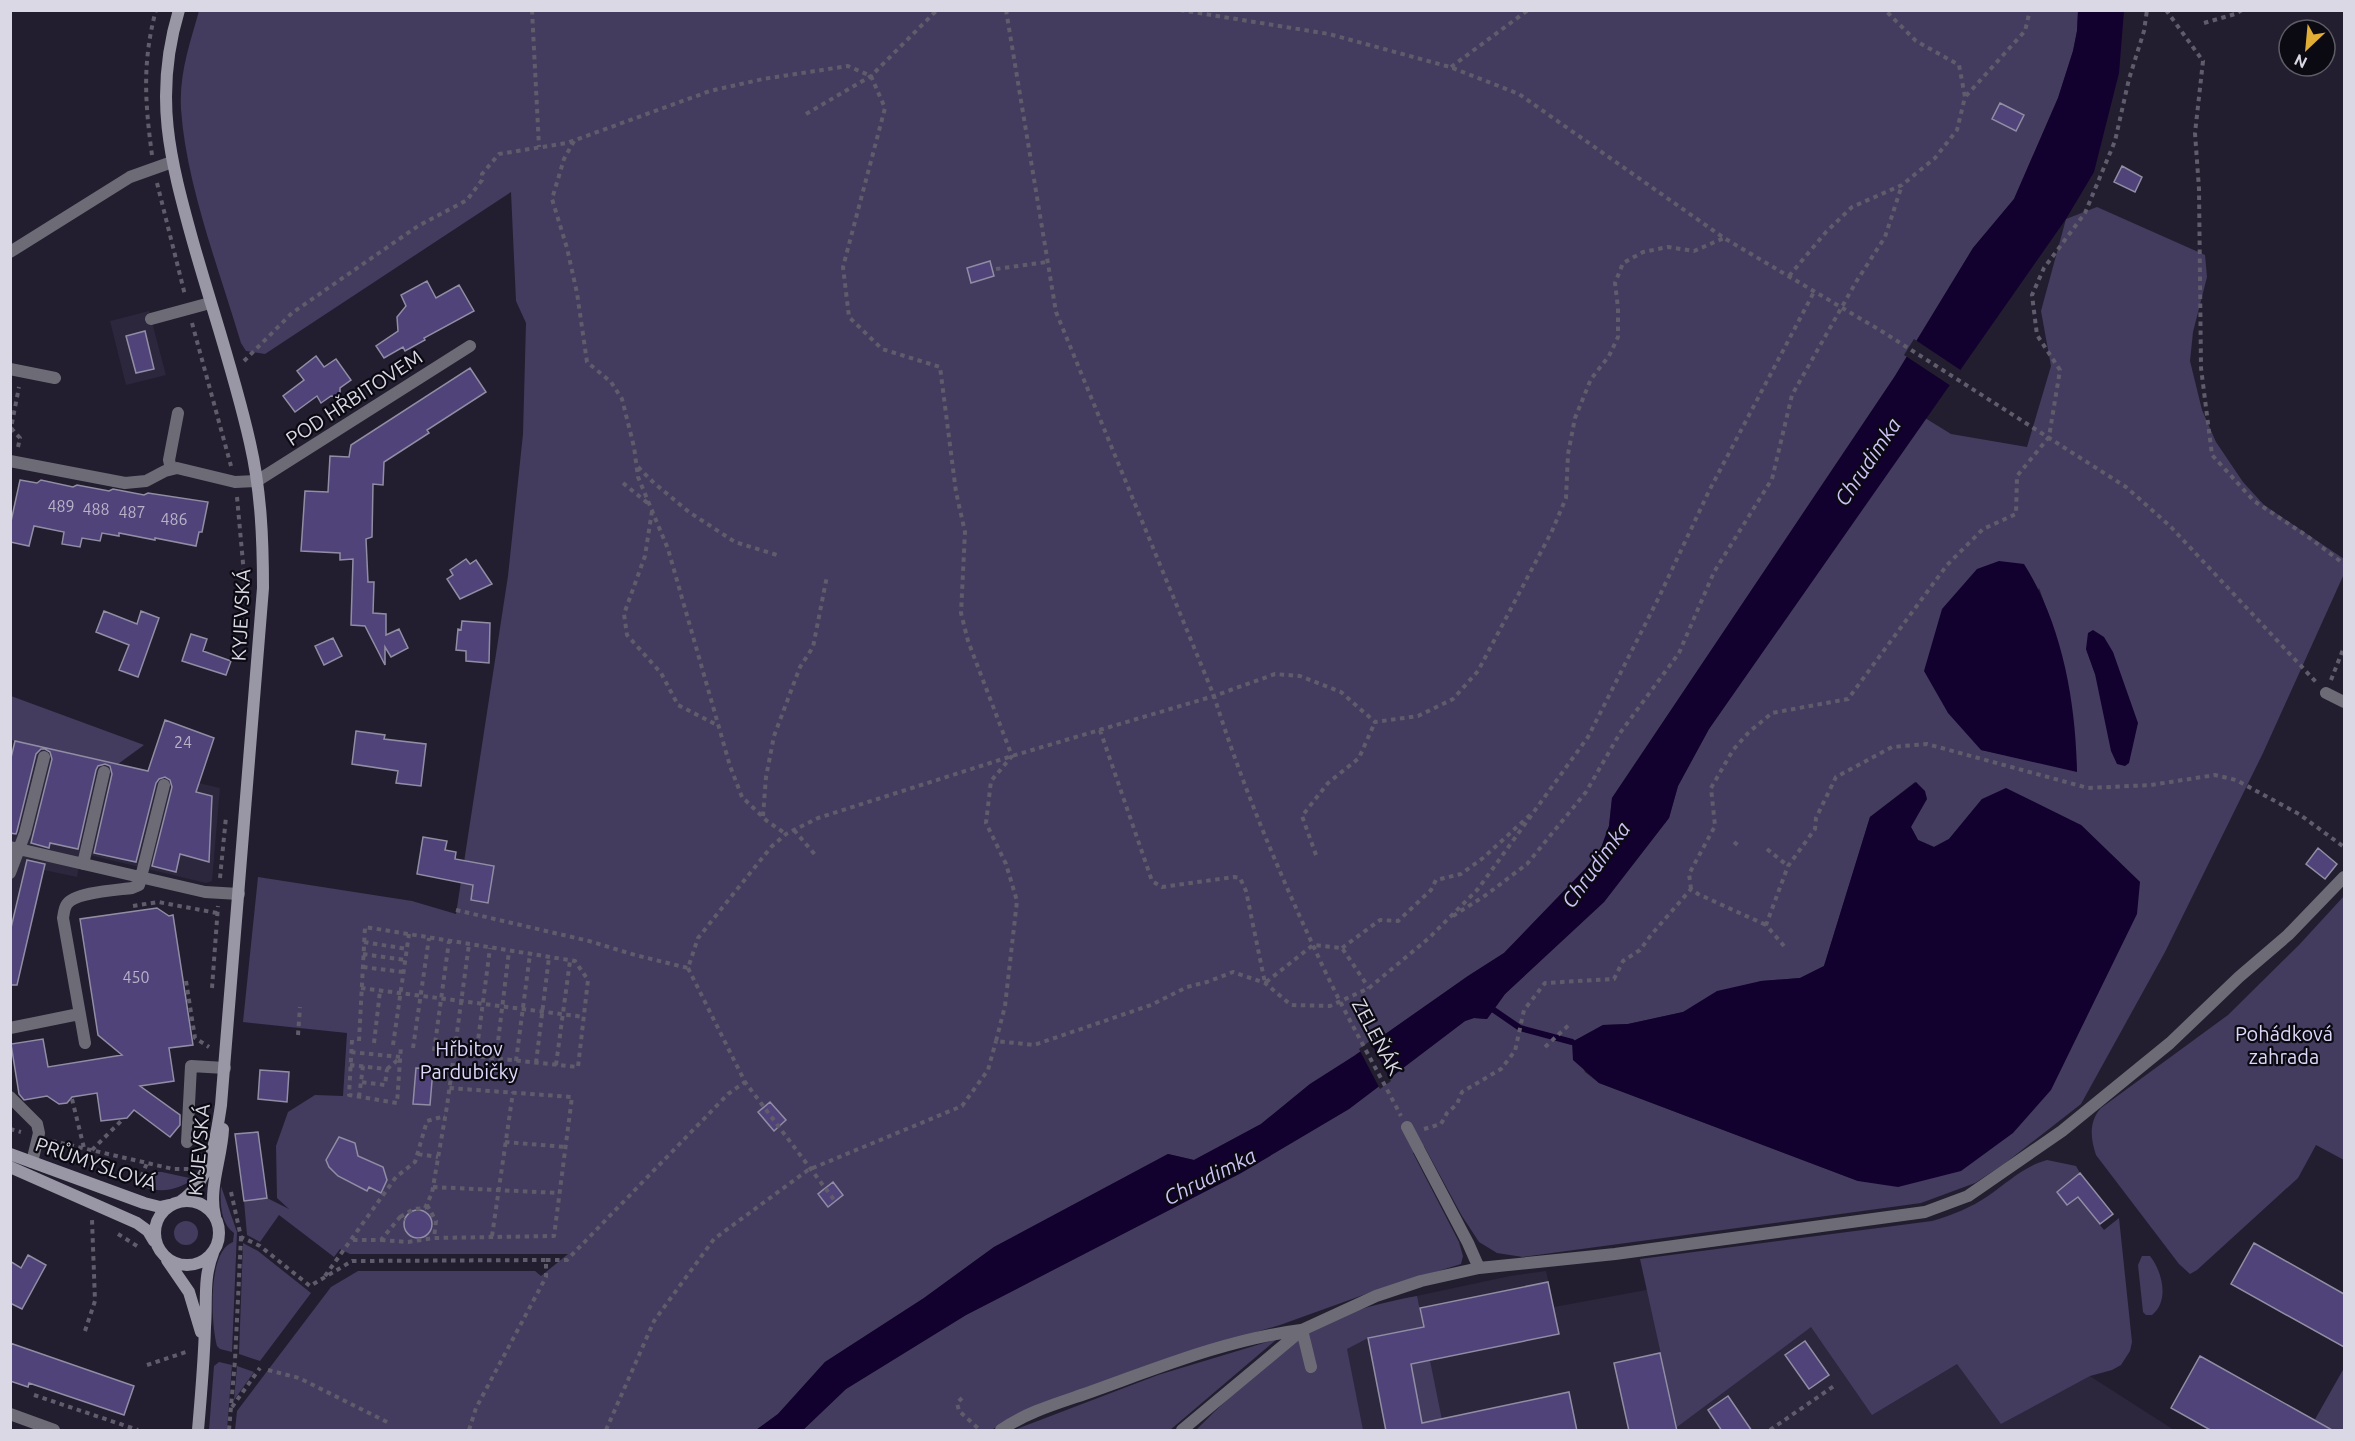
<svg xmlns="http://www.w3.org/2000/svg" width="2355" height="1441" viewBox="0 0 2355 1441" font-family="Ubuntu,sans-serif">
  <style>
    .built { fill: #2c273d }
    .green { fill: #433c5e; fill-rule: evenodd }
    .water { fill: #12002f }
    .pier { fill: #221e2f }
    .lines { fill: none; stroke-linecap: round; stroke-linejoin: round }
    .stream { stroke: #12002f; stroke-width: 6 }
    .building { fill: #504379; stroke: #918da4; stroke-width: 1.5 }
    .path { stroke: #605c6c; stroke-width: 4; stroke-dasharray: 4.5 4.5; stroke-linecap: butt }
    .lane { stroke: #6d6c76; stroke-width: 12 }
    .street { stroke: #6d6c76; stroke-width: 12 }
    .secondary { stroke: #9997a6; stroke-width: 12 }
    .labels { text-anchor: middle; stroke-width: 4.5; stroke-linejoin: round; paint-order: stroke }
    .number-label { font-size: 16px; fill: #b8b3c9 }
    .street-label { font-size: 20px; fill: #dad8e4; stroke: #0b0911 }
    .park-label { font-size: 20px; fill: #ded8fa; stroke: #0b0911 }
    .water-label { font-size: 21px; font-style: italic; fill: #ccc3f6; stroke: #0b0911 }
  </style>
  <rect width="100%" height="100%" fill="#221e2f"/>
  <path class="built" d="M149,311L166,375L126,385L110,321Z
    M11,739L220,788L212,881L206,883L81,853L77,877L44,870L19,977L11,975Z
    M1998,1225L2054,1353L2174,1430H1232L1407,1298L1510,1276L1546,1271L1554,1307Z"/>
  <path class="green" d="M199,11H2078L2077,31L2073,51L2058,98L2014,199L1973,248L1895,376L1612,798L1609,826L1601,848L1586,868L1504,953L1468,976L1354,1056L1310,1084L1261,1124L1194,1160L1168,1154L994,1247L924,1298L825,1362L778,1414L756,1430H235L237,1411L331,1287L358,1271H535L541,1276L568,1254H350L340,1249L334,1257L279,1215L260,1242L247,1235L244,1201L267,1198L289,1209L277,1198L276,1146L288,1112L315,1095L343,1096L347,1033L243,1022L258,877L412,901L456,914L508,576L523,434L526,323L516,301L511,192L265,354L246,351L241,343C219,269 186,184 181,109C179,74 190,43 199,11Z
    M2097,207L2205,255L2207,277L2193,332L2190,361L2202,410L2216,442L2243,482L2264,505L2344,559V574L2263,753L2165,952L2081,1104L2004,1164L1975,1183L1921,1203L1523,1257L1497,1253L1479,1242L1462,1216L1424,1146L1413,1153L1459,1242L1463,1256L1461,1264L1377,1290L1280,1325L1189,1352L1030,1410L991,1430H803L846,1389L966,1315L1241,1173L1349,1109L1465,1021L1474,1018L1487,1019L1505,994L1604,902L1669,818L1678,786L1709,729L1925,418L1951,434L2027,447L2051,366L2041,311L2066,219ZM2039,588L2053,627L2063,666L2025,759L1981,750ZM2086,649L2138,723L2095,674ZM1915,782L1911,827L1918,840L1934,847L1949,839L1982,799L2081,825L2140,882L1858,1181L1599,1083L1585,1072L1572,1042L1603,1025L1628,1024L1683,1012L1761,981L1800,978L1824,966L1870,817Z
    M11,696L144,745L118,764L11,740Z
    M2344,896V1160L2316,1145L2298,1178L2197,1270L2190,1274L2179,1264L2096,1155C2091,1140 2088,1122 2101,1108L2228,1015L2299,945Z
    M2047,1160L2076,1166L2080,1173L2057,1192L2078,1197L2104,1230L2119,1218L2132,1342L2130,1351L2121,1365L2112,1370L2090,1376L2001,1424L1957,1364L1872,1415L1811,1327L1677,1427L1640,1259L1932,1221C1953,1215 1970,1208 1988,1196C2007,1183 2024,1166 2047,1160Z
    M158,1172H162L194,1179C178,1189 165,1193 146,1188L151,1178Z
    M221,1186L237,1232L232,1352L220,1349L217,1346C211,1324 207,1251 233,1242L234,1233C220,1224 220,1201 221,1186Z
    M174 1233a12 12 0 1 1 24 0a12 12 0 1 1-24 0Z
    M243,1243L258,1251L311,1293L260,1361L239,1354Z
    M2142,1256H2150C2162,1271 2170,1301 2152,1315H2146L2143,1312L2138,1265Z
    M1417,1296L1444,1430H1423L1404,1331L1368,1338L1347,1349L1363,1430H1196C1232,1394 1276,1352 1320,1326C1349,1310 1385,1302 1417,1296Z
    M1277,1339L1170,1430H1014L1158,1375Z
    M219,1362L232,1365L227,1430H209L214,1366Z
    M237,1366L254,1372L234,1400Z
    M2344,1368V1430H2309Z"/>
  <path class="water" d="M2078,11H2124L2119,73L2094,172L2066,219L1709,729L1678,786L1669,818L1604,902L1505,994L1487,1019L1474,1018L1465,1021L1349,1109L1241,1173L966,1315L846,1389L803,1430H756L778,1414L825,1362L924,1298L994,1247L1168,1154L1194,1160L1261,1124L1310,1084L1354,1056L1468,976L1504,953L1586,868L1601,848L1609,826L1612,798L1895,376L1973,248L2014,199L2058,98L2073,51L2077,31Z
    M1999,561L2024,564C2062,624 2076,702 2077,772L1981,750L1948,713L1924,671L1942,609L1977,569Z
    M2093,630L2104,637L2113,652L2138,723L2129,763L2125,766L2117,764L2111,751L2095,674L2086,649L2088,633Z
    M1916,782L1925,791L1927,799L1911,827L1918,840L1934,847L1949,839L1982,799L2006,788L2081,825L2140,882L2137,914L2051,1090L2013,1133L1961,1171L1898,1187L1858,1181L1599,1083L1573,1060L1572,1042L1603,1025L1628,1024L1683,1012L1717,991L1761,981L1800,978L1824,966L1870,817Z"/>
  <path class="pier" d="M1914,339L1962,371L1951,386L1904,355Z
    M1370,1041L1391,1081L1380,1089L1359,1049Z"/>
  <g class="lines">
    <path class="stream" d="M1488,1006L1520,1028L1572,1042"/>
  </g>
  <path class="building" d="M2000,103L2024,115L2016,131L1992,119Z
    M2122,166L2142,177L2135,192L2114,182Z
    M990,261L994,276L971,283L967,268Z
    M427,281L436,298L459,285L474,311L424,338L425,340L405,351L403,347L384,358L376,346L398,331L397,317L406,306L401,295Z
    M145,331L154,369L136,373L126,336Z
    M316,356L324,367L336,359L351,380L340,388V397L331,396L321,403L317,396L295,412L283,396L304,380L297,371Z
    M470,368L486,392L427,430L429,433L384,462L383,485L373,484L372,537L366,539L368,582H374L373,613L386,614V635L399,629L408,648L391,657L385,647V665L365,626L351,625L353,559L340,560V553L301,551L305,491L328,492L330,456L349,457L351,445Z
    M20,480L37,483L41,480L73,487L77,485L109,491L113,489L144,495L148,493L208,502L202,532H199L196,546L155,538V540L119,533V536L102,533L100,541L82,538L80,547L62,544L64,532L34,526L29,546L10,542V526Z
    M466,559L470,564L476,560L492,584L460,599L447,579L453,575L450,570Z
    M104,611L137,624L141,611L159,618L138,677L119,670L129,645L96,632Z
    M462,621L490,623L489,663L466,661V651L456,650L458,629L461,630Z
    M191,634L207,639L203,651L231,661L226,675L182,661Z
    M333,638L342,656L324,665L315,646Z
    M165,720L214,738L196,792L212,796L209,862L180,854L176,872L152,866L172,787L170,780L165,777L159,779L156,783L136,862L94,853L112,774L110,766L105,764L98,766L96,770L78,849L50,843L49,848L31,843L52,759L50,752L45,749H41L36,754L17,831L16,834L10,833V762L15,741L148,771Z
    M356,731L385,735L384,739L426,744L421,786L396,783L398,771L352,764Z
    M423,837L447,841L445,850L456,852L455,859L494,866L488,903L471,900L473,885L417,874Z
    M2318,848L2337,864L2325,879L2306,864Z
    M27,860L45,864L17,985H10V932Z
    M157,908L169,916L173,915L193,1045L169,1048L174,1081L140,1086L180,1115V1125L170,1137L134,1110L127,1118L101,1121L97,1093L72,1097L67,1103L59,1104L47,1096L24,1100L19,1094L11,1044L43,1039L48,1067L122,1055L98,1035L80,919Z
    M416,1068L433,1069L430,1105L413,1104Z
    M260,1070L289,1072L287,1102L258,1099Z
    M770,1102L786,1120L774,1131L758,1112Z
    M258,1132L267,1198L244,1201L235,1134Z
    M339,1137L355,1143L358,1156L383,1167L387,1180L381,1193L369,1187L367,1191L338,1176L329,1167L326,1160Z
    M2080,1173L2113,1214L2100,1224L2078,1197L2067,1205L2057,1192Z
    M833,1182L843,1195L828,1207L818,1194Z
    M404 1224a14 14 0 1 1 28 0a14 14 0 1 1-28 0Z
    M2254,1243L2344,1294V1347L2231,1284Z
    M28,1255L46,1265L22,1309L10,1303V1261L21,1268Z
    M1548,1282L1559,1334L1411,1364L1422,1423L1569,1392L1577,1431H1386L1368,1338L1424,1327L1420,1308Z
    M1805,1341L1829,1375L1809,1389L1785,1355Z
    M10,1343L134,1386L124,1415L29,1383L28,1387L10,1381Z
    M1660,1353L1677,1431H1629L1614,1363Z
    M2200,1356L2334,1431H2212L2171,1408Z
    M1728,1396L1752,1431H1722L1708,1410Z"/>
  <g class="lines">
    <path class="path" d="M532,10L539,147
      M1006,10L1056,312L1214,696C1242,785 1278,870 1317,954C1342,1009 1373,1062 1401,1116
      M1180,10L1329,34L1450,67L1519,94L1724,238L1883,332L2126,487L2170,526L2316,682
      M2166,10L2203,61L2195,133L2199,189L2201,368L2212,455L2254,501L2307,536L2344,564
      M2204,23L2235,14L2242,10
      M1451,67L1528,10
      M1966,96L2025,31L2030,10
      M806,114L871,76L937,10
      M574,141L564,159L552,199L567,248L577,293L587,362L611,382L622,399L634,447L638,477L668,549L730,766L742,797L767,821L786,834
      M152,155C145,103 142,62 156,10
      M157,183L185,295
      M996,269L1047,262
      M1789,276L1826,232L1852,207L1902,185L1935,158L1957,130L1965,97L1959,65L1916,41L1885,10
      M192,323L231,466
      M244,361L292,313L418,226L467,200L482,180V174L499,154L567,143L710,91L763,79L848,66L871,76L885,108L843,267L849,317L882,349L940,367L956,492L965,532L961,613L968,641L1012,756L991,781L986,823L1006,864L1017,901L1005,1006L996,1041L1034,1045L1151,1005L1187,987L1207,982L1233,972L1265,983L1291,1005L1330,1006L1369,988L1429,938L1478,889L1588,737L1659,597L1709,491L1815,290
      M18,447L20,438L11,428L19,387
      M638,467L654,483L689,512L735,542L777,555
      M623,483L650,505
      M237,497L245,585
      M652,511L645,556L624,614L627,635L661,673L678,705L717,725
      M2331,680L2344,647
      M1100,730L1152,881L1162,887L1234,877L1240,878L1246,891L1265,983L1313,945L1342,948L1369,988
      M763,816L766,777L774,736L800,667L813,647L827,576
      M794,830L817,857
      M1734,842L1740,847
      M1767,849L1788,866
      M1316,855L1302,816L1328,783L1359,758L1375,722
      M220,878L226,817
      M1691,889L1689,874L1715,826L1711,788L1733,750L1749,732L1772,713L1848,699L1947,565L1983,529L2016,514L2017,476L2049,437L2060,370L2037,335L2032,295L2044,268L2085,213L2115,141L2129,79L2144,31L2147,10
      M133,906L158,902L217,913
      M456,910L589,941L635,955L688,968L698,938L771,847L786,834L818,818L1012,756L1214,696L1275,674L1300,676L1341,692L1375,722L1418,716L1453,699L1478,671L1552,531L1566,498L1568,454L1575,418L1591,379L1609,356L1618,337V308L1615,283L1623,263L1643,252L1668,247L1694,251L1724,238
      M1453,916L1486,895L1527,864L1586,792L1620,733L1679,653L1714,572L1772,479L1792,395L1856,282L1885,237L1902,185
      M364,942L407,949
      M1784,946L1766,925L1788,866L1815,829L1816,818L1836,777L1892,747L1927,744L2088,788L2151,785L2215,775L2236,780L2299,814L2344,847
      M1342,948L1380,920L1398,921L1431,890L1436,880L1461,874L1483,858L1530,815
      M363,954L405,960
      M363,967L403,972
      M688,968L745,1082L835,1201
      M186,981L195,1038L209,1047
      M212,988L218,906
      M361,988L584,1017
      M298,1035L300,1007
      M352,1040L349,1095L397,1103L401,1046
      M359,1041L365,927L575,961L588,980L578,1067L454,1054
      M374,1043L380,991
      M393,1045L409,934
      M1545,1047L1571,1023
      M413,1048L429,938
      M434,1051L449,941
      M351,1052L400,1057
      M476,1056L490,948
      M496,1058L509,951
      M516,1061L530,954
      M536,1063L549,957
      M350,1065L387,1069L385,1085L361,1082
      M556,1065L570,961
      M387,1069L400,1058
      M359,1097L363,1066
      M72,1099L84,1148
      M10,1129L21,1132
      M1424,1129L1441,1124L1447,1113L1457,1104L1462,1092L1501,1069L1515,1051L1524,1010L1545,983L1614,979L1623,961L1640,950L1651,935L1691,889L1698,894L1766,925
      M52,1141L173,1169H191
      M505,1142L565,1147
      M92,1150L121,1121
      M418,1154L438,1157
      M138,1185L147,1163
      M433,1187L559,1193
      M231,1192L241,1237L260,1246L310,1286L352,1261L546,1260V1277L476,1408L469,1430
      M427,1205L436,1221L434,1238
      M400,1217L414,1209L425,1208L432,1193L447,1106L469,944
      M118,1234L137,1246
      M492,1236L513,1092
      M353,1240H381L400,1217L405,1220
      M381,1240L408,1242L434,1238L554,1236L572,1097L449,1088
      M546,1260H567L728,1094L745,1082
      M325,1276L396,1177L415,1162L427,1121L445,1116
      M85,1331L95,1301L92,1220
      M147,1365L189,1351
      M268,1370L299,1378L389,1423
      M34,1395L138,1430
      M962,1398L957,1403L959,1411L980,1430
      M232,1407L260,1368
      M229,1430L235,1360L241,1237
      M606,1430L654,1321L714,1239L808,1170L962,1106L988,1070L996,1041
      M1770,1430L1834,1386"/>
    <path class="lane" d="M151,319L210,303
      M171,469L169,460L178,413
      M10,847L205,892L239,894
      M83,864L104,772
      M10,873L25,833L44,757
      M10,1028L79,1014
      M85,1043L63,918C64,913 64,908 67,904C75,892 118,890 132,888L139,885L164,785
      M10,1097L37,1124L39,1133L32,1162
      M187,1142L191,1066L225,1068
      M1302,1330L1311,1367"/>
    <path class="street" d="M10,252L130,177L172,162
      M10,369L55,378
      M10,461L125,483L146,481L165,471L177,468L235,482L257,481L470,346
      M2326,693L2344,702
      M1407,1127L1468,1243L1479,1268
      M10,1414L54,1430
      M1001,1430C1028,1411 1062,1402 1093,1391C1160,1367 1229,1339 1301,1330
      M1182,1430L1302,1330L1376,1296L1421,1281L1479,1268L1615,1254L1925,1212L1968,1196L2062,1131L2170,1043L2239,977L2288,935L2344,877"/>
    <path class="secondary" d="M179,10C153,96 170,159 193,242C212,309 235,376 250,443C261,491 263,539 263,588L221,1105C216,1138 211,1181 181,1201
      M10,1154L144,1203L160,1207L169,1205
      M10,1167L137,1223L148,1231L154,1241
      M155 1233a32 32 0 1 1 64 0a32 32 0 1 1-64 0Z
      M215,1216C208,1189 222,1157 223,1129
      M167,1260L189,1292L201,1332
      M198,1430C201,1396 204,1362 205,1327C207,1301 203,1278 213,1253"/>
  </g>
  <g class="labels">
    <g class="number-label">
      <text x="61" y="512">489</text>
      <text x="96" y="515">488</text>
      <text x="132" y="518">487</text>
      <text x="174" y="525">486</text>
      <text x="183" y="748">24</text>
      <text x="136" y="983">450</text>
    </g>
    <g class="street-label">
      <text transform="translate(354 398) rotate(-33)" y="7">POD HŘBITOVEM</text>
      <text transform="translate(241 615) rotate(-87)" y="7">KYJEVSKÁ</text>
      <text transform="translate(1377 1037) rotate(62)" y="7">ZELEŇÁK</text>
      <text transform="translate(199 1150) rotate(-85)" y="7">KYJEVSKÁ</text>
      <text transform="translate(96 1164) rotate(19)" y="7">PRŮMYSLOVÁ</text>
    </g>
    <g class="park-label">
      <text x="2284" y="1041">Pohádková<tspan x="2284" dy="23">zahrada</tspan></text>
      <text x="469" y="1056">Hřbitov<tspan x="469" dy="23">Pardubičky</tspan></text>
    </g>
    <g class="water-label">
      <text transform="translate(1868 462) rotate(-56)" y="7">Chrudimka</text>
      <text transform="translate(1596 865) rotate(-54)" y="7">Chrudimka</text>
      <text transform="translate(1210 1177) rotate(-27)" y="7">Chrudimka</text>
    </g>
  </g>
  <rect width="2355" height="1441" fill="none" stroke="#dad8e4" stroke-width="24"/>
  <g transform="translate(2307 48) rotate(206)"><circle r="28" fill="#0b0911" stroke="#5e5c65" stroke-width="1.5"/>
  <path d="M0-4.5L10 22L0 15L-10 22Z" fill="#e3ae35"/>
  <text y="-9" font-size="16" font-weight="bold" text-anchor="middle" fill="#dad8e4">N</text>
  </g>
</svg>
